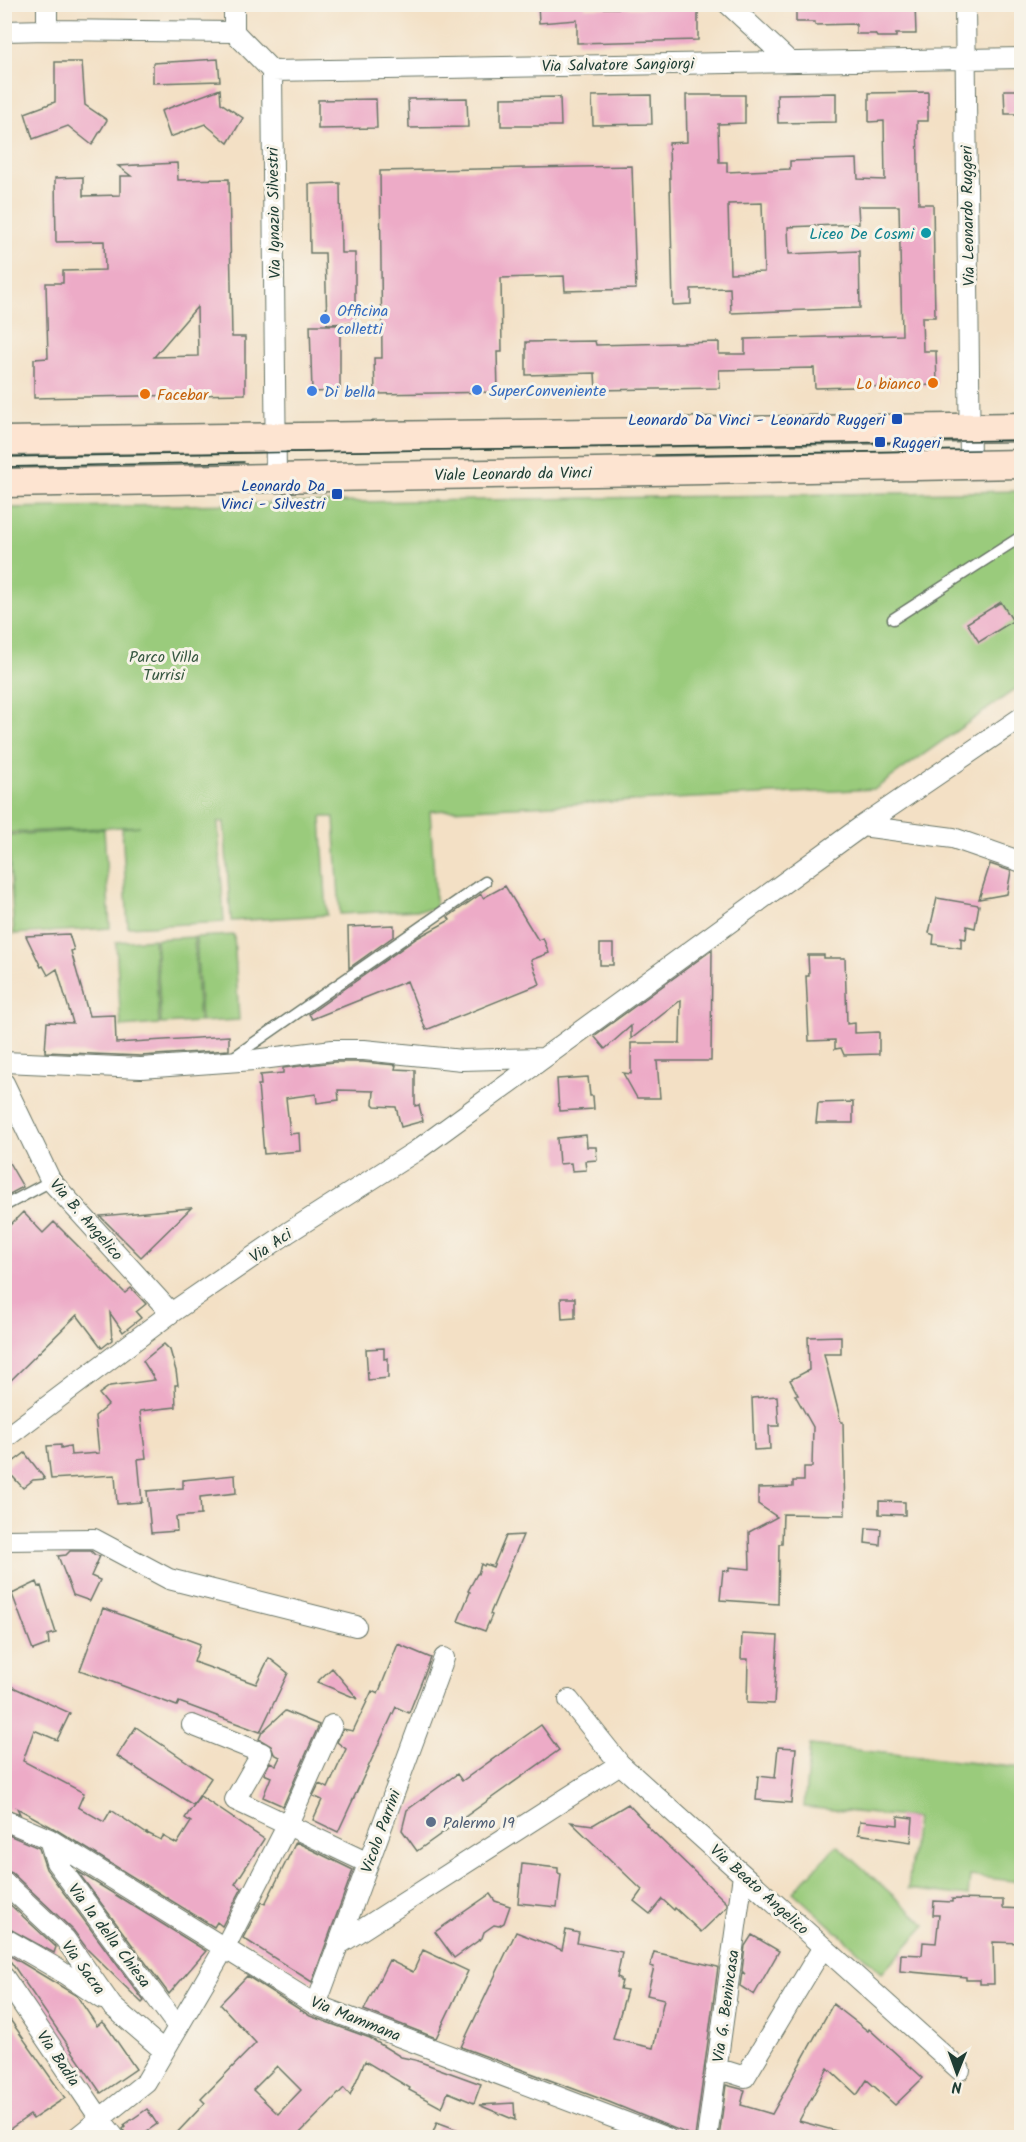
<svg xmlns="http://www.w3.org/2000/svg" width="1026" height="2142" viewBox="0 0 1026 2142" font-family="Kalam,sans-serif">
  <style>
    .green { fill: #9acb7b; stroke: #5c8458; stroke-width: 1.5 }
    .building { fill: #edabc7; fill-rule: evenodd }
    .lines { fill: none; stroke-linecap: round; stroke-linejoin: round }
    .lane-casing { stroke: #697667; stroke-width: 13 }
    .street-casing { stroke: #697667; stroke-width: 22 }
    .secondary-casing { stroke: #697667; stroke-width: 31 }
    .lane { stroke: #fff; stroke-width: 10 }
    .street { stroke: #fff; stroke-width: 20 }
    .secondary { stroke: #fde4d1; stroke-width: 28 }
    .tram { stroke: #1f3d34; stroke-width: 1.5 }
    .culture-dot { fill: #0f9aa8; stroke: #f7f3e8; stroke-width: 2 }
    .shop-dot { fill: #3f7fe0; stroke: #f7f3e8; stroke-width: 2 }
    .food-dot { fill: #e8710a; stroke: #f7f3e8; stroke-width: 2 }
    .transit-dot { fill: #1a4fb4; stroke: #f7f3e8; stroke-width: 2 }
    .service-dot { fill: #5c6f8a; stroke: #f7f3e8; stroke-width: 2 }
    .labels { text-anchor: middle; stroke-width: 6; stroke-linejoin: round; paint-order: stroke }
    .street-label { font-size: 16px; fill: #1f3d34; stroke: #f7f3e8 }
    .culture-label { font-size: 16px; fill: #0d838f; stroke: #f7f3e8; text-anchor: end }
    .shop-label { font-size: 16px; fill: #366cbe; stroke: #f7f3e8; text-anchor: start }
    .food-label { font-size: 16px; fill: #c56008; stroke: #f7f3e8; text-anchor: end }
    .transit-label { font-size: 16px; fill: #164399; stroke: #f7f3e8; text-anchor: end }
    .park-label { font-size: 16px; fill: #385942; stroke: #f7f3e8 }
    .service-label { font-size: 16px; fill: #4e5e75; stroke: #f7f3e8; text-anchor: start }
  </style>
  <rect width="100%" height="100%" fill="#f7f3e8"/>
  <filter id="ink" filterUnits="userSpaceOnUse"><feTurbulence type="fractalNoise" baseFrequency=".0167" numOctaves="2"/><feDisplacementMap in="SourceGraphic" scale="12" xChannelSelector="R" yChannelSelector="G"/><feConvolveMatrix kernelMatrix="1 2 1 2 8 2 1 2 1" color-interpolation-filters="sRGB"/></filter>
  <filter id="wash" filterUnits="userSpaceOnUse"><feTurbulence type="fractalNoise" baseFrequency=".008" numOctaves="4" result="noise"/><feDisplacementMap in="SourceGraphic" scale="24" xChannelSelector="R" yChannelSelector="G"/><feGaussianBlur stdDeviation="1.35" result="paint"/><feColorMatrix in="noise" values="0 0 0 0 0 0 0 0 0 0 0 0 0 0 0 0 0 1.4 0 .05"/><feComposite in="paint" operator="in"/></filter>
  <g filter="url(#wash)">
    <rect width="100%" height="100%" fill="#f3e0c5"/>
    <path class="green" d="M1021,491V685L875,789L430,811L436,909L340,914L334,817H321L327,915L231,921L224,822H218L224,922L128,927L122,828L140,826L5,833V508Z
      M104,829L110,928L14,934L8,835Z
      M234,935L239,1020L201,1022L196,937Z
      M194,937L199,1022L161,1024L156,939Z
      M154,939L159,1024L121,1027L116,942Z
      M810,1745L1021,1768V1882L970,1876L968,1896L908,1889L916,1818L804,1807Z
      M837,1845L926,1925L882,1973L793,1892Z"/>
    <g id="blocks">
      <path class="building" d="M538,4H585V8H698V40L577,43V20L539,23Z
        M796,4H857V7L915,4L916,34H896V37H877L875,34H856V24L815,25V22H796Z
        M218,59L220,81L153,83V63Z
        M55,62H82L85,105L107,120L92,145L68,126L33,139L25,113L55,102Z
        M220,89L221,103L243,118L228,143L205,124L170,137L161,111Z
        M1004,90H1022V114H1005Z
        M928,92V121H917L919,204H933L935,317H922L923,351H936L937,385L815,388L814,368L719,370L720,388L596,390L595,373L526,375V342L595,341L596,345L719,342V354H745V339L902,335L899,206H858L859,224L788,227L789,254L859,251L860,308L731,313L730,288L691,289V304L673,305L669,143L687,142L686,95H745V123L718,124L719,162H727V172L790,169V161L857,159L858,179L885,180L884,121L869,122V93ZM762,203L764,272L730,273L728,204Z
        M836,93V122L778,123L777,94Z
        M651,95L652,124L593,125L592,96Z
        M560,97L561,126H501V98Z
        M467,98L468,127L409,128L408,99Z
        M376,99L377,128L318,129V100Z
        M177,163L178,180L229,179L232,337H245V394L34,398V359L48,358L46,283H63V271L105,270L104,241L56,242L55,178L83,177V196L120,195V176H131L118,166ZM197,307L198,356L154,357Z
        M632,166L636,289L565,291L564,276L501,278L502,352H497L498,392L375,394L374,358H382L380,171Z
        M340,183L341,253H355V323L327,324L325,253H310L309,184Z
        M310,325H340V391L312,392Z
        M1001,602L1013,621L979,642L967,623Z
        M990,864L1011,871L1007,894L979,899Z
        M505,886L538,940L543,938L549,953L531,960L540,984L426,1030L407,981L312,1019L309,1014L417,938L450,920L448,917L481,894L483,898Z
        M937,898L979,905L975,928L967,926L966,939L961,938V948L933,944L934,935L929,933Z
        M394,925V936L349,968L348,927Z
        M69,934L74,950L71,951L89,1016L115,1015L116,1043L229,1036V1050L141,1056L45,1052L47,1022L73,1023L57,969L48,975L43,966L41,967L26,936Z
        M600,944H613V965H600Z
        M712,950L711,1061H657L660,1098H637L623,1073L631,1074V1043H680L681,1000L631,1039V1026L605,1049L594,1036Z
        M808,955H824V958H845L847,1024L855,1023V1033L879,1032V1054L844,1055L841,1048L835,1049V1040L809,1041L806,976H809Z
        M334,1062H363L396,1065L395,1069L415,1070V1106L419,1105L423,1121L401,1127L396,1107L375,1106L373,1104L374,1091L338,1090L339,1100L317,1103L316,1094L286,1098L290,1134L299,1133L300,1151L264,1154L258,1085H261L260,1075L283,1073V1068Z
        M588,1077L590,1096H593L594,1109L559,1111L557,1079Z
        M853,1102V1123H816L818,1103Z
        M586,1135L587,1147H596L597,1160L585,1161L586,1170L572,1171L571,1163L559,1164L557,1138Z
        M4,1154L23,1187L4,1197Z
        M191,1208L141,1257L100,1216Z
        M23,1212L43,1233L54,1222L125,1293L131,1288L146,1304L136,1312L141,1318L123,1332L110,1313L112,1340L102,1348L77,1315L4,1387V1231Z
        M561,1298H575V1318L562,1319Z
        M841,1336V1354H824L841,1422H843L845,1515L783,1514L782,1544H779L778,1604L720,1600L723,1570L729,1571V1567L750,1569L749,1532L777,1517L758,1504V1488L793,1487V1481H804V1467H812L813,1427L795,1395H798L790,1380L809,1370L808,1337Z
        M164,1344L170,1350L176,1371L178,1385H175L176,1407L140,1411L146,1458L138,1459L142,1502L117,1504L115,1475L51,1479L47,1446L61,1445V1448L70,1446L71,1455L99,1453L95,1416L108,1405L99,1394L110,1386L155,1380L143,1361Z
        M384,1348V1359L388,1358V1378L368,1380L366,1349Z
        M777,1396L779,1426H769L770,1449L754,1450L752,1398Z
        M25,1453L45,1479L33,1480L23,1488L5,1468Z
        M235,1475L236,1493L200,1497L201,1515L176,1517L177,1531L151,1533L147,1491L183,1488V1480Z
        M879,1501L905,1502V1515L879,1514Z
        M866,1528L881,1529L880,1545L865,1543Z
        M523,1535L490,1614L492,1615L485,1631L458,1621L470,1592L468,1591L477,1574H478L481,1564L484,1566L485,1564L493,1567L506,1536Z
        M70,1551H91L95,1555L100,1556L91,1576L100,1580L90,1601L73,1595L58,1556L66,1555Z
        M37,1582L39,1587L41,1586L56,1633L48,1635L49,1644L33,1650L12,1594Z
        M103,1608L200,1644L194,1662L256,1684L269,1658L288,1673L260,1732L179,1702L177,1706L80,1670Z
        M742,1634L778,1636L774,1704L747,1703L748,1659H741Z
        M398,1644L431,1658L409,1713L396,1707L338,1832L313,1820L322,1800L313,1796L319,1784L328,1788L346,1749L337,1742L343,1729L353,1731L372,1691L378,1694Z
        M332,1668L358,1699L317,1682Z
        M4,1683L70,1713L57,1740L34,1730L23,1761L84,1793L78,1807L104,1822L111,1810L147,1834V1833L161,1840L163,1836L177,1844L191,1822L185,1818L200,1796L264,1839L235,1884L242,1888L222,1926L217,1922L214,1927L55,1829L17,1808L20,1814L4,1808Z
        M285,1711L319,1725L283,1806L263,1797L271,1777L264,1774L270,1762L276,1765L280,1757L274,1754L271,1746L259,1739L262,1732Z
        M541,1725L559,1750L417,1851L402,1830L407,1810L457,1774L462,1781Z
        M136,1727L211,1778L193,1805L117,1756Z
        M778,1747L796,1748L791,1803L756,1800L758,1776L775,1778Z
        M628,1804L647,1824L646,1825L727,1903V1907L701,1932L675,1908L674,1910L662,1899L650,1914L634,1901L642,1890L571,1822L593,1825Z
        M898,1816L913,1818L911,1842L858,1834L860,1821L898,1825Z
        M4,1833L39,1848L46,1869L144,2001L142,2003L88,1950L73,1930L12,1873L4,1870Z
        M296,1842L353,1870L312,1982L243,1938L262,1902L265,1904Z
        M522,1864L558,1868V1873L561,1874L557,1907L518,1903Z
        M77,1871L206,1951L169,1994Z
        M490,1894L495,1901L510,1906L504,1923L499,1926L494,1925L484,1932L482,1938L454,1958L435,1932Z
        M4,1899L56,1947L54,1953L4,1926Z
        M952,1899L1003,1900V1908L1022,1909V1943L993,1942L994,1984H980V1980H966V1977L900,1971L901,1954L922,1955L923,1942L936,1943L939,1915H933L934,1901L952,1902Z
        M566,1930L579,1933L577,1943L622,1952L617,1977L620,1978V1981H622L620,1989L627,1990L613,2039L653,2048L664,1999L647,1995L654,1967L650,1966L654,1952L718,1967L695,2137L609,2102L461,2047L516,1932L562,1950Z
        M752,1935L779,1951L754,1995L740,1986L742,1973L745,1974L742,1971L745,1946Z
        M423,1950L468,1971L436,2038L364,2010L389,1960L413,1972Z
        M4,1952L77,1996L97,2026L102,2022L105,2024L136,2069L101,2093Z
        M247,1976L310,2016L370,2038L401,2057L415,2060L481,2084L474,2103L448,2092L442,2108L409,2090L410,2088L365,2061L350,2095L344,2088L295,2138H172L205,2103L201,2099L256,2043L220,2004ZM277,2066L301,2090L278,2114L253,2090Z
        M833,2004L868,2031L869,2029L923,2078L895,2105L867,2080L857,2095L828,2068L799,2121L844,2133V2138H719L726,2085L745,2090L741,2105L772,2114Z
        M4,2011L65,2098L33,2119L30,2115L4,2133Z
        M514,2103L515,2120L479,2105Z
        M147,2109L157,2124L137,2138H127L123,2129L125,2127L124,2125Z
        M437,2122L475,2136V2138H431Z"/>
    </g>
  </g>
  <g filter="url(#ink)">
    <use href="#blocks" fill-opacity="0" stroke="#697667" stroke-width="1.5"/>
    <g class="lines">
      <g class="lane-casing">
        <path id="lane" d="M893,619L1022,536
          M231,1059L485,882
          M4,1206L51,1181"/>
      </g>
      <g class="street-casing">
        <path id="street" d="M47,4V30L234,32
          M234,4V32L272,71L276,478
          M728,4L789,61
          M965,4L970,465
          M4,31L47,30
          M272,71L1022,58
          M862,826L1022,717
          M4,1062L141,1068L254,1060L333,1050H364L462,1060L541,1058
          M4,1083L51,1181L171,1313
          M4,1439L171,1313L289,1232L416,1151L862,826L953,838L1022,862
          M4,1540L94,1539L169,1579L356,1626
          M569,1700L620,1764L960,2070
          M192,1725L262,1753L235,1800L368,1863
          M4,1820L49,1839L316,2005L667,2138
          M49,1839L56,1862L178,2027
          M4,1882L65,1939L112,2006L164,2051
          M4,1938L56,1968L102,1999
          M338,1945L620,1764
          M4,1977L101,2120L115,2138
          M316,2005L444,1658
          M716,2068L745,2077L823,1947
          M76,2138L146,2082L225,1947L287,1826L332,1725
          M707,2138L743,1875"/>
      </g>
      <g class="secondary-casing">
        <path id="secondary" d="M4,441L1022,427
          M4,483L1022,464"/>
      </g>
      <use href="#lane" class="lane"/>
      <use href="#street" class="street"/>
      <use href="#secondary" class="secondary"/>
      <path class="tram" d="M655,455L979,450
        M4,457L1022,440
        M4,467L244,462"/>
    </g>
  </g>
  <circle class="culture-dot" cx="926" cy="233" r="6"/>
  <g class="shop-dot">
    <circle cx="325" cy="319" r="6"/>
    <circle cx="477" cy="390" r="6"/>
    <circle cx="312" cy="391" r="6"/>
  </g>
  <g class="food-dot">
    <circle cx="933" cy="383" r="6"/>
    <circle cx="145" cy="394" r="6"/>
  </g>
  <g class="transit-dot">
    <rect x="891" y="413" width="12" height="12" rx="3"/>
    <rect x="874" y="436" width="12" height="12" rx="3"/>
    <rect x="331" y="488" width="12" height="12" rx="3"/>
  </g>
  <circle class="service-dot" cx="431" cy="1822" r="6"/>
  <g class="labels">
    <g class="street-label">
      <text transform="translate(618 64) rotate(-1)" y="6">Via Salvatore Sangiorgi</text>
      <text transform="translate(273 213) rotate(-91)" y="6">Via Ignazio Silvestri</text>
      <text transform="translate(967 216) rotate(-91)" y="6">Via Leonardo Ruggeri</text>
      <text transform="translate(513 473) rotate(-1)" y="6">Viale Leonardo da Vinci</text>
      <text transform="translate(87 1219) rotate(49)" y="6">Via B. Angelico</text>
      <text transform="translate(270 1245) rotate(-34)" y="6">Via Aci</text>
      <text transform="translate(380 1831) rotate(-70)" y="6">Vicolo Parrini</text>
      <text transform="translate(760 1889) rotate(42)" y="6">Via Beato Angelico</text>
      <text transform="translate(110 1935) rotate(53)" y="6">Via 1a della Chiesa</text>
      <text transform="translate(84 1967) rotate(54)" y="6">Via Sacra</text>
      <text transform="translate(725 2006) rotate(-82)" y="6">Via G. Benincasa</text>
      <text transform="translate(356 2018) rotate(22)" y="6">Via Mammana</text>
      <text transform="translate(59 2058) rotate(56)" y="6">Via Badia</text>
    </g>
    <g class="culture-label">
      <text x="914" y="239">Liceo De Cosmi</text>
    </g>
    <g class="shop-label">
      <text x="337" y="316">Officina<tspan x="337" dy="18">colletti</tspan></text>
      <text x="489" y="396">SuperConveniente</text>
      <text x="324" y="397">Di bella</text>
    </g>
    <g class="food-label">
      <text x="921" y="389">Lo bianco</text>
      <text x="157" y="400" text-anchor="start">Facebar</text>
    </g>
    <g class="transit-label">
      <text x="885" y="425">Leonardo Da Vinci - Leonardo Ruggeri</text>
      <text x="892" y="448" text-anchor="start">Ruggeri</text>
      <text x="325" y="491">Leonardo Da<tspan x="325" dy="18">Vinci - Silvestri</tspan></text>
    </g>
    <g class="park-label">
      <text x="164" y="662">Parco Villa<tspan x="164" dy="18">Turrisi</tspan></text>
    </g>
    <g class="service-label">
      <text x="443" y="1828">Palermo 19</text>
    </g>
  </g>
  <rect width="1026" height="2142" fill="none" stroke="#f7f3e8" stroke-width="24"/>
  <g transform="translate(957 2073) rotate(181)" stroke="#f7f3e8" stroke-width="4.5" paint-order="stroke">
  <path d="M0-4.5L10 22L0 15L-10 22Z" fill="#1f3d34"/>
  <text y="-9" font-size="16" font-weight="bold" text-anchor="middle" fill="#1f3d34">N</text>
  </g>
</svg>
